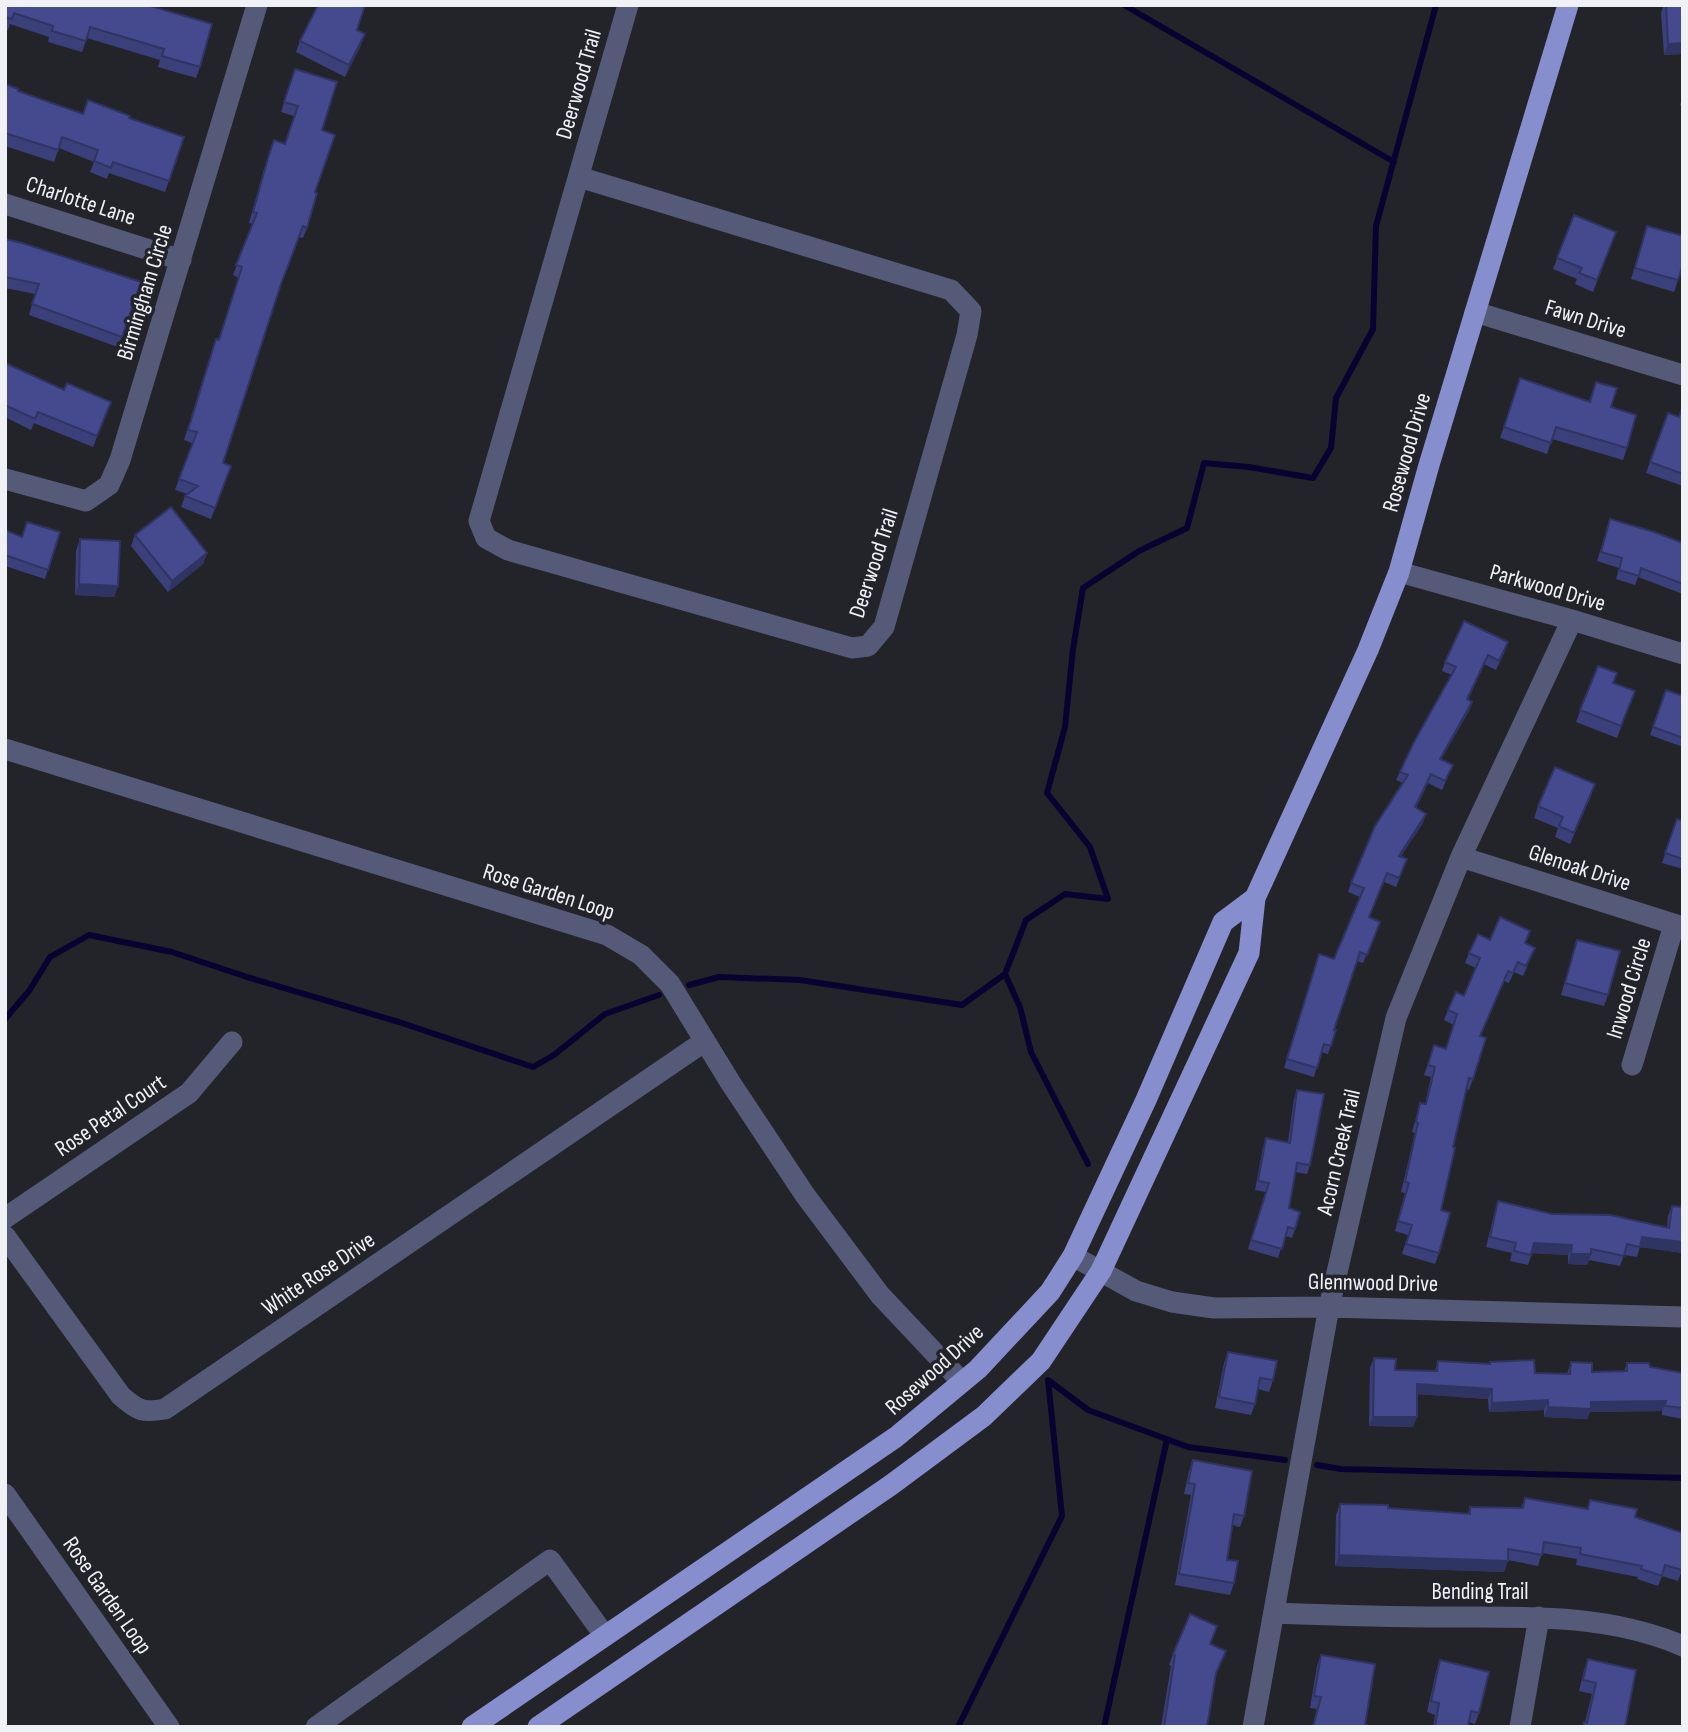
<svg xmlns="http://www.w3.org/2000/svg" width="1688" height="1732" viewBox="0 0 1688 1732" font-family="'Sofia Sans Condensed',sans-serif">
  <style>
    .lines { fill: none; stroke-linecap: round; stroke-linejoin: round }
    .stream { stroke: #090231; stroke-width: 6 }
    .minor { stroke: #565a79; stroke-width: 21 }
    .major { stroke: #868ecd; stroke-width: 21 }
    .wall { fill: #3b407a }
    .shaded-wall { fill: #303463 }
    .building { fill: #454a8e; stroke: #303463; stroke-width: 2 }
    .labels { text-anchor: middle; stroke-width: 7; stroke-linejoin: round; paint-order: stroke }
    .street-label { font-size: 23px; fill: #f0f1f5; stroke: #23242a }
  </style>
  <rect width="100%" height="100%" fill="#23242a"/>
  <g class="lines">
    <path class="stream" d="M1124,5L1394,162
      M689,985L719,977L800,980L962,1005L1005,974
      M5,1019L29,991L50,957L89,935L172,952L247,977L399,1022L533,1067L554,1055L605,1014L659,995
      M1088,1164L1031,1052L1020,1007L1005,974L1026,920L1065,894L1108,899L1090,847L1047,793L1065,727L1073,649L1083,588L1139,551L1187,528L1204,463L1249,467L1313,478L1331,448L1336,398L1373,329L1376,226L1436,5
      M1048,1380L1088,1410L1188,1447L1285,1460
      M1317,1465L1341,1469L1683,1478
      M958,1727L1062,1516L1048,1380
      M1104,1727L1167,1439"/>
    <path class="minor" d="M579,177L951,290L971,311L967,335L884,627L868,646L852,648L508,550L486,538L479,521L628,5
      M5,204L181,260
      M1475,312L1683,375
      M5,479L86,501L109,485L120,460L257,5
      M1399,572L1572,620L1683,654
      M5,749L607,935L641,955L670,984L730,1082L805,1195L880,1295L962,1382
      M1461,857L1683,927
      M1632,1065L1674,925
      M5,1218L189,1093L232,1042
      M5,1236L121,1396C139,1411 142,1413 165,1409L705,1041
      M1073,1256L1136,1291L1172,1302L1214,1308L1329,1307L1683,1317
      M5,1494L169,1727
      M1274,1613C1329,1615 1385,1617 1440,1617C1522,1617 1606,1613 1683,1646
      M316,1727L550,1560L605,1636
      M1253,1727L1329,1307L1396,1018L1461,857L1572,620
      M1520,1727L1539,1617"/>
    <path class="major" d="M472,1727L896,1437L978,1369L1050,1292L1073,1256L1146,1100L1223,922L1255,898
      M538,1727L891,1485L984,1416L1041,1361L1101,1271L1249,953L1255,898L1368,650L1399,572L1429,465L1568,5"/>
  </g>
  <path class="wall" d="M5,5H147L200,67L196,78L158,67L160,60L87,38L82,52L48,42L49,37L10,24L8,30L5,29Z
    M1664,5H1683V54L1664,55L1661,13Z
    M357,30L361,45L345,77L296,52L300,41Z
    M295,69L322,130L315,192L307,228L303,238L299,237L279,288L223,463L231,466L211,519L181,507L185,496L187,494L175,490L192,443L184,440L212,350L216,339L218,340L239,278L233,275L253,224L249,223L264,169L274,140L285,144L294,116L281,112Z
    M5,84L18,91L83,114L129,118L184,137L165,192L109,173L107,179L90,172L94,162L59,148L54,162L5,146Z
    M1683,96V107L1680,105Z
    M1574,215L1616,232L1593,292L1575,284L1577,279L1553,269Z
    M1647,226L1678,280L1674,292L1631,279Z
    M5,239L141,282L118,347L29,315L35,294L5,288Z
    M5,363L64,390L111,402L93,447L34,423L31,430L5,417Z
    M1520,378L1589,401L1596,382L1611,407L1627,448L1623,460L1552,439L1547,454L1500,438Z
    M1683,409V486L1646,473L1668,413L1679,417Z
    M1610,519L1683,543V594L1638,577L1635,585L1616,579L1619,568L1597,561Z
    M5,530L22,537L60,532L45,579L5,566Z
    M135,535L207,553L203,564L168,592L131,546Z
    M80,539L118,586L114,597L75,595L76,551Z
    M1505,651L1496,670L1484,664L1468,700L1472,702L1469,711L1441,759L1453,765L1442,790L1428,783L1416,808L1423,823L1401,856L1407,859L1396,887L1384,882L1369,917L1380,922L1363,963L1357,961L1334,1030H1336L1328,1054L1321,1052L1314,1077L1284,1068L1316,963L1334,959L1360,897L1348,892L1351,883L1403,783L1396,780L1400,772L1452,675L1442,671L1445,662Z
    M1598,666L1614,683L1635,691L1617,738L1576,722Z
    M1666,690L1683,696V747L1650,735Z
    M1591,796L1570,844L1555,837L1558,828L1534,818L1538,806Z
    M1677,819L1683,821V869L1662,863Z
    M1490,940L1526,943L1535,948L1523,976L1514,972L1509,983L1504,981L1480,1037L1473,1079L1469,1090L1467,1089L1453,1147L1441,1210L1439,1253L1435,1264L1402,1254L1408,1235L1395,1231L1405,1193L1401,1192L1415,1133L1412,1132L1420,1103L1425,1104L1431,1077L1424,1075L1434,1045L1446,1049L1454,1025L1444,1020L1448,1010L1464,996L1476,968L1465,963L1469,953Z
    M1577,940L1608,995L1604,1006L1561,995Z
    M1297,1090L1310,1165L1307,1174L1295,1172L1289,1208L1295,1229L1292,1238L1285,1236L1278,1258L1248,1249L1266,1192L1255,1190L1263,1147L1266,1138L1288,1142L1294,1099Z
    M1498,1201L1552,1214L1667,1228L1668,1216L1672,1206L1683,1253L1640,1247L1637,1257L1624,1255L1620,1266L1589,1260L1587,1265L1568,1264V1255L1532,1253L1528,1265L1510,1261L1512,1253L1486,1247L1495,1211Z
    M1228,1352L1273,1380L1269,1392L1258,1389L1255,1404L1251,1415L1215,1408L1224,1363Z
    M1374,1358L1395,1370L1435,1371L1438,1361L1490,1364V1362L1535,1373L1567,1374L1571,1362L1592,1372L1624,1371L1627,1363L1683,1373V1419L1662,1415V1411L1590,1412L1587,1419L1544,1417V1410L1489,1412L1488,1399L1417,1394L1413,1427L1369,1426L1370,1368Z
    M1193,1460L1244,1516L1240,1527L1232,1525L1227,1560L1234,1583L1230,1595L1175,1585L1191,1495L1184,1494L1189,1471Z
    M1525,1498L1587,1509L1590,1500L1635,1517L1683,1568L1678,1581L1662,1576L1658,1586L1637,1579L1638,1577L1576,1565L1577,1559L1542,1553L1538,1566L1508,1560L1504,1572L1335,1566L1336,1515L1340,1504L1468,1514L1470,1507L1521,1508Z
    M1210,1644L1216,1676L1207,1727H1161L1171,1666L1169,1665L1173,1654Z
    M1321,1655L1365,1725L1367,1727H1312L1317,1709L1310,1708L1317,1666Z
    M1588,1659L1625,1727H1582L1584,1722H1585L1592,1694L1579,1691L1584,1670Z
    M1440,1660L1479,1713L1475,1724L1469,1722L1468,1727H1433L1435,1715L1427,1712L1436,1672Z"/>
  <path class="shaded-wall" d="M365,34L361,45L345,77L349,65Z
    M1683,43V54L1664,55L1668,44Z
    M207,553L203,564L168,592L172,581Z
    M79,584L118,586L114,597L75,595Z
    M1472,702L1469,711L1437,767L1440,759Z
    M1426,814L1423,823L1396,864L1399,856Z
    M1642,1237L1683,1242V1253L1639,1247Z
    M1534,1243L1572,1245L1568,1255L1530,1253Z
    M1571,1254H1591L1587,1265L1568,1264Z
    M1417,1384L1492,1389L1488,1399L1414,1394Z
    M1548,1400L1544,1410L1489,1412L1492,1403Z
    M1666,1401L1662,1411L1590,1412L1587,1419L1544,1417L1548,1407L1591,1402Z
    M1373,1417H1417L1413,1427L1369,1426Z
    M1339,1555L1508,1561L1504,1572L1335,1566Z"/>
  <path class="building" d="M5,5H147L212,24L200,67L162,56L164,49L90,27L86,41L52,31L53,26L14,13L12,19L5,17Z
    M318,5H365L357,30L365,34L349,65L300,41Z
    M1666,5H1683V43L1668,44Z
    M295,69L337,82L322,130L335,135L315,192L317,193L307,228L303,226L281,284L223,463L231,466L215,508L185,496L198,486L179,479L197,432L188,430L216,339L219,340L242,267L236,265L257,213L253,212L268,158L274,140L285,144L298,106L284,102Z
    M5,84L18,89V91L83,114L88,100L130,116L129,118L184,137L169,181L113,162L111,168L94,161L98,150L62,137L58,150L5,133Z
    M1574,215L1616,232L1597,280L1579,273L1582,268L1557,258Z
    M1647,226L1683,236V264L1678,280L1635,268Z
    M5,239L22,243L141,282L122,337L32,304L39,284L5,277Z
    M5,363L64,390L67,383L111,402L97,436L38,412L35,419L5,405Z
    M1520,378L1590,402L1596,382L1617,388L1611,407L1636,415L1627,448L1556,427L1551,443L1504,427Z
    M1682,408L1683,409V474L1650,462L1668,413L1679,417Z
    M171,507L207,553L172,581L135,535Z
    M1610,519L1654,532L1683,543V584L1641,568L1639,576L1619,570L1622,558L1601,552Z
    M27,522L60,532L48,570L5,555V530L22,537Z
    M80,539L120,541L118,586L79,584Z
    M1464,621L1508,642L1499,661L1488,655L1467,699L1472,702L1440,759L1453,765L1445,781L1431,774L1415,807L1426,814L1399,856L1407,859L1399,878L1387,873L1369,917L1380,922L1367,955L1360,952L1334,1030H1336L1331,1046L1324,1044L1317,1068L1287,1059L1319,954L1334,959L1364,888L1351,883L1375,826L1408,775L1400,772L1414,742L1456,667L1445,662Z
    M1598,666L1617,673L1613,683L1635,691L1621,726L1580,710Z
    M1666,690L1683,696V738L1653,727Z
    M1555,767L1595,784L1574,833L1559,826L1563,817L1538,806Z
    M1677,819L1683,821V859L1665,853Z
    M1500,917L1530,931L1525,943L1535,948L1526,966L1518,962L1513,973L1508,971L1480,1036L1486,1038L1473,1079L1469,1078L1453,1147L1455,1148L1441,1210L1450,1213L1439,1253L1406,1244L1412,1225L1398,1221L1409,1183L1405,1182L1418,1123L1416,1122L1420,1103L1426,1104L1435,1067L1428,1065L1434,1045L1446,1049L1457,1014L1448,1010L1456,992L1464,996L1480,958L1469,953L1478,934L1490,940Z
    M1577,940L1620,951L1608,995L1565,983Z
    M1297,1090L1324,1094L1310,1165L1297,1163L1289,1208L1300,1212L1295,1229L1288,1227L1282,1249L1251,1240L1269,1183L1258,1181L1266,1138L1290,1143Z
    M1498,1201L1552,1214L1610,1215L1669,1228L1672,1206L1683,1207V1242L1642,1237L1640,1247L1627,1244L1624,1256L1591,1249V1254H1571L1572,1245L1534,1243L1531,1255L1514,1251L1516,1243L1490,1237Z
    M1228,1352L1277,1361L1273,1380L1260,1378L1255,1404L1219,1397Z
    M1374,1358L1396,1359L1395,1370L1437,1371L1438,1361L1490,1364V1362L1534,1360L1535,1373L1570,1374L1571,1362L1592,1363V1372L1627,1371V1363H1649L1650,1367L1683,1373V1408L1665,1406L1666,1401L1591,1402V1409L1548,1407V1400L1492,1403V1389L1417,1384V1417H1373Z
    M1193,1460L1252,1471L1244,1516L1234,1514L1227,1560L1238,1561L1234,1583L1179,1574L1195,1484L1188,1483Z
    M1525,1498L1588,1509L1590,1500L1637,1509L1635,1517L1683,1533V1568L1682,1570L1665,1565L1662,1576L1641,1569L1642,1566L1580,1554L1581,1548L1544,1542L1542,1555L1508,1549V1561L1339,1555L1340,1504L1388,1505V1508L1470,1514V1507L1523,1508Z
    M1190,1614L1217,1626L1210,1644L1226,1651L1216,1673L1207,1727H1164L1175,1655L1173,1654Z
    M1321,1655L1375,1664L1365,1725H1367V1727H1313L1321,1697L1314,1696Z
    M1588,1659L1636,1670L1625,1727H1583L1584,1722L1587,1723L1596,1683L1583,1680Z
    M1440,1660L1489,1672L1479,1713L1471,1711L1468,1727H1435L1439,1703L1431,1701Z"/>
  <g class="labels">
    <g class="street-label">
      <text transform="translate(578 84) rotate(-74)" y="8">Deerwood Trail</text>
      <text transform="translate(81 200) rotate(18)" y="8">Charlotte Lane</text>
      <text transform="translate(144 292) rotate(-73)" y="8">Birmingham Circle</text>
      <text transform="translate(1586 318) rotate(17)" y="8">Fawn Drive</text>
      <text transform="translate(1406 452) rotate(-74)" y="8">Rosewood Drive</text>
      <text transform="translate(873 563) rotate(-72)" y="8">Deerwood Trail</text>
      <text transform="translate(1548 587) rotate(16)" y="8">Parkwood Drive</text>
      <text transform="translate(1580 867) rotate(18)" y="8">Glenoak Drive</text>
      <text transform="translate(549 891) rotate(18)" y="8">Rose Garden Loop</text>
      <text transform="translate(1628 988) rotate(-73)" y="8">Inwood Circle</text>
      <text transform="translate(110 1115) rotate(-34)" y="8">Rose Petal Court</text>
      <text transform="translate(1338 1152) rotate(-77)" y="8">Acorn Creek Trail</text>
      <text transform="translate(318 1273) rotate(-34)" y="8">White Rose Drive</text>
      <text transform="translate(1373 1282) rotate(1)" y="8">Glennwood Drive</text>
      <text transform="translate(934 1369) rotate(-42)" y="8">Rosewood Drive</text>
      <text x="1480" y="1599">Bending Trail</text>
      <text transform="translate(108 1595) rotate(55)" y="8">Rose Garden Loop</text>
    </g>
  </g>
  <rect width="1688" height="1732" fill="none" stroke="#f0f1f5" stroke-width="14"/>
</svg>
